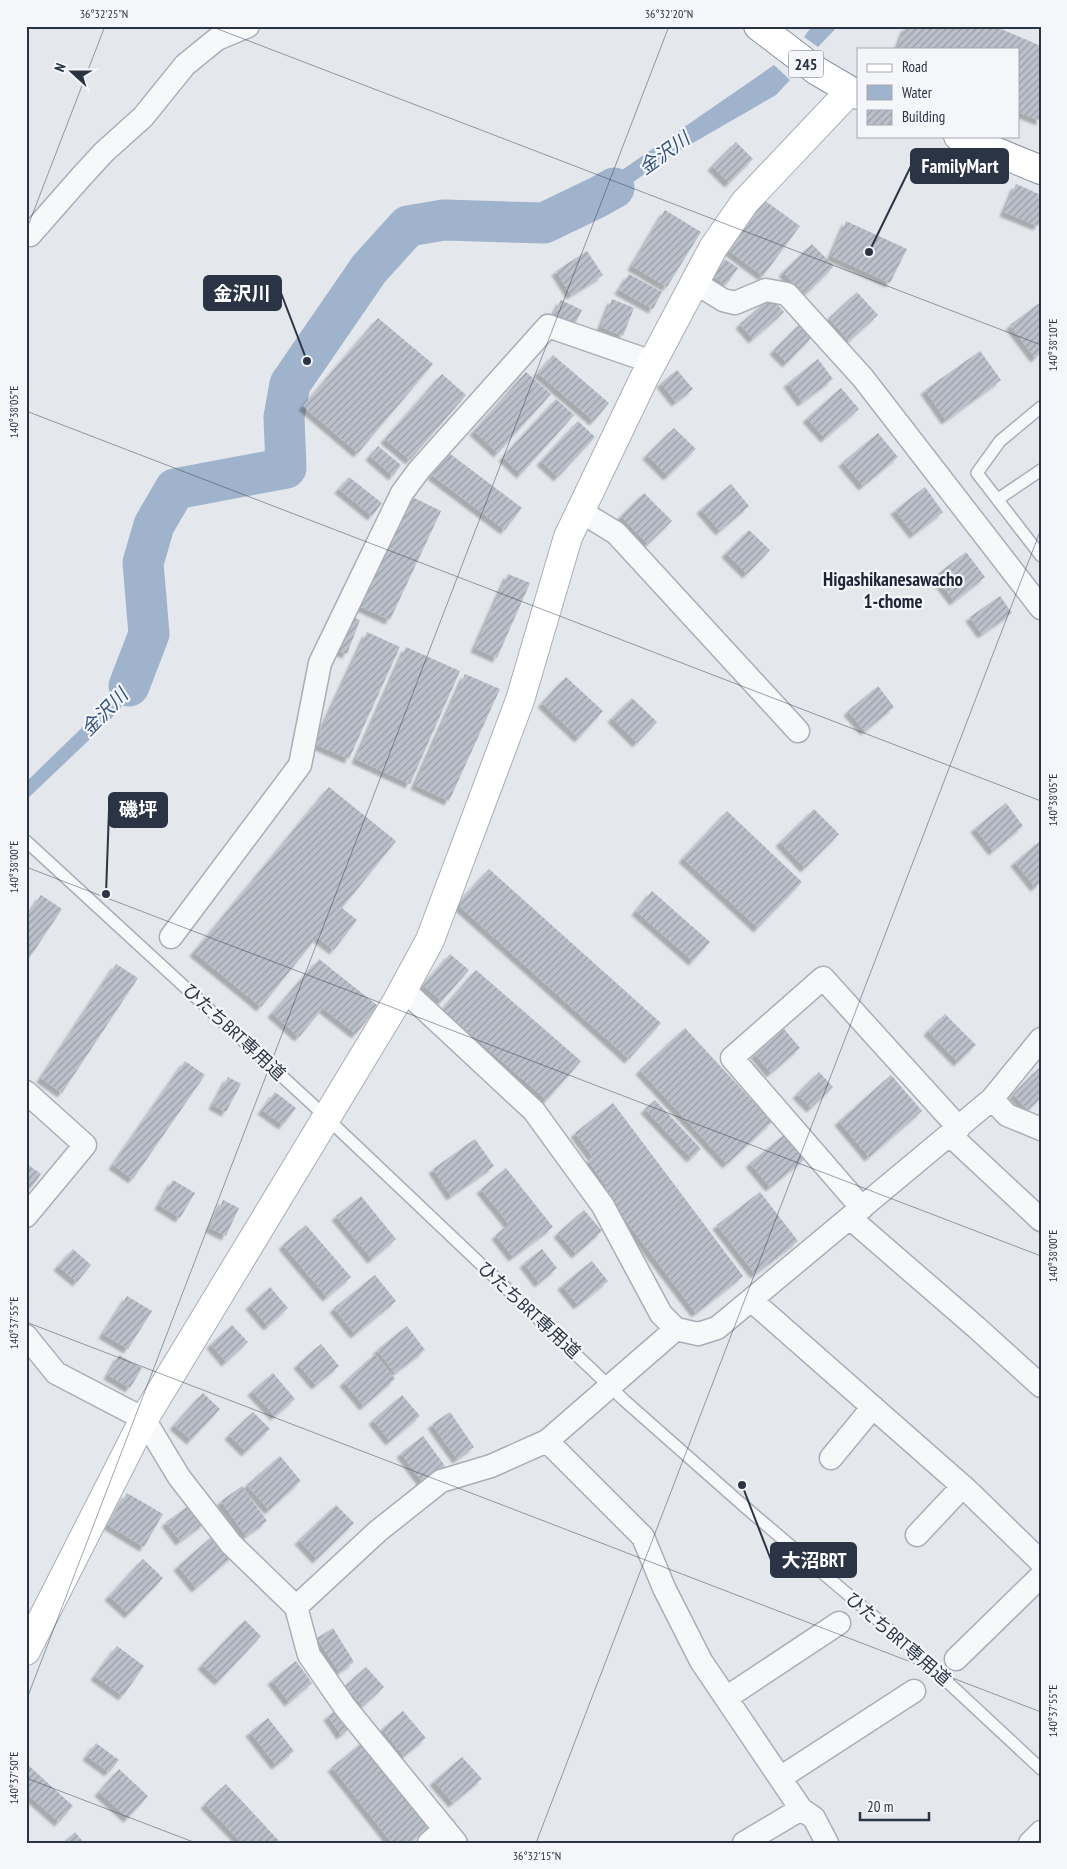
<svg xmlns="http://www.w3.org/2000/svg" width="1067" height="1869" viewBox="0 0 1067 1869" font-family="'PT Sans Narrow','Noto Sans JP',sans-serif">
  <style>
    .water { fill: #9fb4cc }
    .lines { fill: none; stroke-linecap: round; stroke-linejoin: round }
    .river { stroke: #9fb4cc; stroke-width: 41 }
    .building { fill: url(#building-hatch); filter: url(#shadow) }
    .lane-casing { stroke: #a9aeb7; stroke-width: 14 }
    .street-casing { stroke: #a9aeb7; stroke-width: 25 }
    .secondary-casing { stroke: #a9aeb7; stroke-width: 30 }
    .highway-casing { stroke: #8b94a3; stroke-width: 30 }
    .lane { stroke: #f7f8fa; stroke-width: 11 }
    .street { stroke: #f7f8fa; stroke-width: 22 }
    .secondary { stroke: #fff; stroke-width: 28 }
    .highway { stroke: #fff; stroke-width: 28 }
    .ticks { fill: none; stroke: #2b3445; stroke-width: 1; stroke-opacity: 0.45 }
    .labels { text-anchor: middle; stroke-width: 4.5; stroke-linejoin: round; paint-order: stroke }
    .shield { fill: #f4f6f9; stroke: #676e7b; stroke-width: 1 }
    .shield-label { font-size: 16px; font-weight: bold; fill: #2b3445 }
    .street-label { font-size: 18px; fill: #2b3445; stroke: #f4f6f9 }
    .water-label { font-size: 19px; font-style: italic; fill: #34527a; stroke: #f4f6f9 }
    .neighbourhood-label { font-size: 19px; font-weight: bold; fill: #1d2536; stroke: #f4f6f9 }
    .leader { fill: none; stroke: #2b3445; stroke-width: 2 }
    .callout-dot { fill: #2b3445; stroke: #f4f6f9; stroke-width: 2 }
    .callout { fill: #2b3445; stroke: #2b3445; stroke-width: 2 }
    .callout-label { font-size: 19px; text-anchor: middle; font-weight: bold; fill: #fff }
    .neatline { fill: none; stroke: #2b3445; stroke-width: 2 }
    .ticks-label { font-size: 12px; text-anchor: middle; fill: #2b3445 }
  </style>
  <defs>
    <pattern id="building-hatch" width="6" height="6" patternUnits="userSpaceOnUse" patternTransform="scale(1.25)"><rect width="6" height="6" fill="#bbc0ca"/><path d="M-1 1l2-2M0 6l6-6M5 7l2-2" fill="none" stroke="#989da6"/></pattern>
    <filter id="shadow"><feDropShadow dx="-4.5" dy="4.5" stdDeviation="1" flood-color="#0004"/></filter>
  </defs>
  <rect width="100%" height="100%" fill="#e4e7ec"/>
  <path class="water" d="M812,26H838L818,47L804,37Z
    M774,65L790,80L776,95L672,155L570,226L564,210Z
    M142,632L155,637L133,693L108,722L26,800V782L98,712L122,685Z"/>
  <g class="lines">
    <path class="river" d="M129,686L149,634L143,563L154,525L175,489L286,468L284,417L290,384L369,269L408,226L444,220L544,223L598,197L614,188"/>
  </g>
  <path class="building" d="M906,26H994L1041,46V121L1018,112V49H897Z
    M736,142L753,159L729,183L712,166Z
    M1016,184L1041,195V220L1038,226L1004,212Z
    M760,197L800,226L763,276L724,247Z
    M665,210L701,232L667,287L632,266Z
    M846,221L907,249L890,283L831,256Z
    M812,244L834,266L805,295L783,272Z
    M587,251L603,275L571,295L556,271Z
    M725,259L738,268L726,285L713,276Z
    M629,274L662,292L653,309L619,290Z
    M857,292L878,315L849,341L829,318Z
    M771,297L784,312L753,339L740,324Z
    M612,299L634,308L623,336L601,327Z
    M561,300L582,310L574,326L553,316Z
    M1041,302V353L1035,358L1010,325Z
    M378,318L433,364L358,453L303,406Z
    M801,323L814,335L787,363L774,350Z
    M980,351L1001,380L946,420L925,390Z
    M553,355L609,403L594,421L538,373Z
    M818,359L833,379L802,402L788,383Z
    M677,370L693,389L676,402L661,383Z
    M526,372L551,394L498,453L474,431Z
    M442,374L466,395L410,460L385,439Z
    M841,388L859,409L825,438L807,418Z
    M556,399L574,415L521,474L503,457Z
    M578,421L595,437L558,477L541,461Z
    M674,428L696,449L668,476L647,455Z
    M878,433L898,457L863,486L843,462Z
    M378,446L401,465L393,476L370,456Z
    M449,453L522,508L505,530L432,475Z
    M349,477L382,503L372,516L339,489Z
    M731,484L749,506L720,531L701,509Z
    M925,487L943,512L914,534L895,510Z
    M644,493L672,521L648,544L621,516Z
    M408,495L441,511L390,620L357,605Z
    M749,530L770,550L747,574L726,553Z
    M966,552L985,577L954,601L935,576Z
    M508,574L530,583L497,658L475,648Z
    M1000,596L1012,613L982,634L970,617Z
    M349,616L360,620L347,654L336,650Z
    M367,632L400,647L349,759L315,744Z
    M406,647L460,671L410,784L356,759Z
    M465,674L500,689L449,801L415,785Z
    M566,677L603,711L579,738L542,703Z
    M878,686L894,707L865,731L848,711Z
    M632,698L657,722L637,743L612,718Z
    M329,787L396,841L342,908L357,920L334,950L317,937L261,1007L194,952Z
    M1006,803L1023,826L993,851L975,828Z
    M814,809L839,834L805,868L780,842Z
    M727,811L802,882L758,928L683,858Z
    M1041,840V882L1035,887L1015,862Z
    M489,869L661,1023L629,1059L457,904Z
    M652,891L710,942L693,961L636,911Z
    M41,895L62,909L26,963V918Z
    M450,954L469,970L442,1001L423,985Z
    M319,959L378,1006L356,1034L323,1008L299,1037L272,1013Z
    M116,964L138,978L62,1093L41,1078Z
    M476,970L581,1061L547,1100L442,1009Z
    M945,1014L976,1045L958,1062L928,1031Z
    M685,1028L772,1122L727,1164L640,1070Z
    M784,1029L800,1048L771,1073L755,1054Z
    M185,1061L205,1075L133,1179L113,1165Z
    M1039,1068L1041,1070V1098L1028,1110L1013,1094Z
    M819,1072L833,1087L811,1108L797,1094Z
    M891,1075L922,1111L869,1157L839,1121Z
    M228,1077L241,1084L226,1112L213,1105Z
    M275,1092L296,1108L283,1125L262,1110Z
    M655,1100L701,1149L691,1158L645,1109Z
    M613,1103L743,1276L696,1313L603,1190L607,1187L588,1161L593,1157L575,1133Z
    M785,1134L805,1159L770,1187L750,1163Z
    M475,1139L494,1166L451,1196L433,1169Z
    M26,1163L41,1174L31,1188L26,1184Z
    M506,1168L553,1227L513,1257L496,1235L509,1224L481,1189Z
    M173,1180L195,1193L180,1218L159,1205Z
    M760,1192L798,1241L755,1274L717,1225Z
    M361,1196L396,1239L372,1259L336,1216Z
    M223,1200L239,1208L226,1236L210,1228Z
    M584,1210L602,1231L576,1254L558,1233Z
    M306,1225L351,1277L327,1297L283,1245Z
    M73,1249L91,1265L77,1282L58,1266Z
    M542,1249L557,1268L539,1283L524,1263Z
    M592,1261L608,1281L578,1305L562,1285Z
    M375,1275L396,1301L355,1334L334,1308Z
    M270,1287L288,1308L268,1326L250,1305Z
    M127,1296L152,1311L128,1349L103,1334Z
    M232,1325L248,1342L226,1362L211,1344Z
    M407,1326L425,1350L395,1373L377,1350Z
    M321,1344L339,1366L316,1385L298,1364Z
    M375,1354L395,1379L364,1406L344,1382Z
    M119,1355L142,1368L130,1388L108,1375Z
    M273,1373L295,1399L275,1416L252,1391Z
    M203,1393L220,1409L191,1440L174,1425Z
    M402,1395L420,1416L390,1441L373,1420Z
    M253,1412L270,1429L246,1452L229,1435Z
    M450,1412L474,1447L457,1459L432,1424Z
    M423,1436L445,1466L423,1483L401,1453Z
    M280,1456L301,1481L269,1510L247,1485Z
    M242,1486L267,1521L246,1536L221,1501Z
    M127,1493L163,1514L144,1547L108,1525Z
    M191,1504L205,1523L180,1541L166,1522Z
    M336,1505L354,1523L317,1559L299,1540Z
    M215,1534L234,1555L196,1588L178,1566Z
    M143,1559L163,1578L129,1614L109,1596Z
    M245,1620L261,1636L219,1681L202,1665Z
    M333,1628L354,1662L339,1672L317,1638Z
    M117,1646L144,1666L123,1696L95,1676Z
    M296,1661L312,1683L289,1702L272,1680Z
    M366,1667L384,1687L363,1706L345,1686Z
    M337,1709L350,1728L341,1735L328,1716Z
    M403,1711L426,1738L404,1756L382,1729Z
    M268,1718L294,1751L276,1765L250,1732Z
    M365,1740L433,1824L409,1843H392L332,1767Z
    M96,1743L119,1760L109,1772L87,1756Z
    M462,1757L482,1779L453,1803L434,1781Z
    M26,1763L73,1806L59,1822L26,1793Z
    M119,1769L148,1796L128,1818L99,1792Z
    M226,1784L281,1843H242L205,1804Z
    M75,1832L84,1843H63Z"/>
  <g class="lines">
    <g class="lane-casing">
      <path id="lane" d="M1041,407L1000,441L977,473L1041,556
        M998,499L1041,470
        M26,841L311,1103L625,1401L745,1507L911,1648L1041,1769"/>
    </g>
    <g class="street-casing">
      <path id="street" d="M26,234L30,235L81,177L104,152L143,117L185,65L217,39L248,26
        M694,282L723,300L735,303L766,290L787,294L863,378L1041,608
        M580,511L616,533L798,731
        M171,937L300,765L320,663L402,493L419,470L548,326L652,362
        M403,989L534,1111L603,1206L661,1314L676,1329L698,1334L717,1328L734,1314L992,1099L1041,1039
        M26,1092L85,1145L26,1216
        M992,1099L1007,1115L1041,1129
        M950,1135L1041,1220
        M862,1208L732,1058L823,978L959,1128
        M850,1218L977,1328L1041,1386
        M751,1300L967,1490L1041,1562
        M26,1336L56,1373L144,1419L179,1477L231,1544L296,1607L309,1655L345,1707L456,1843
        M547,1441L643,1537L664,1588L701,1661L801,1809L744,1843
        M831,1458L873,1407
        M917,1535L963,1486
        M296,1607L378,1531L441,1481L491,1466L547,1441L676,1329
        M956,1659L1041,1576
        M726,1698L839,1623
        M780,1778L914,1691
        M801,1809L814,1818L827,1843
        M429,1843L445,1829
        M1030,1843L1041,1832"/>
    </g>
    <g class="secondary-casing">
      <path id="secondary" d="M26,1651L144,1419L397,1001L430,940L520,700L568,537L644,378L713,248L745,202L850,91"/>
    </g>
    <g class="highway-casing">
      <path id="highway" d="M758,26L817,71L858,95
        M958,136L1041,170"/>
    </g>
    <use href="#lane" class="lane"/>
    <use href="#street" class="street"/>
    <use href="#secondary" class="secondary"/>
    <use href="#highway" class="highway"/>
  </g>
  <path class="ticks" d="M210,26L1041,345M26,231L105,26M26,411L1041,801M26,867L1041,1256M26,1322L1041,1712M26,1701L669,26M26,1778L196,1843M536,1843L1041,529"/>
  <g class="labels">
    <rect class="shield" x="788.5" y="50.5" width="35" height="27" rx="4"/>
    <g class="shield-label">
      <text x="806" y="70">245</text>
    </g>
    <g class="street-label">
      <text transform="translate(234 1032) rotate(43)" y="6">ひたちBRT専用道</text>
      <text transform="translate(529 1310) rotate(43)" y="6">ひたちBRT専用道</text>
      <text transform="translate(898 1639) rotate(41)" y="6">ひたちBRT専用道</text>
    </g>
    <g class="water-label">
      <text transform="translate(664 153) rotate(-36)" y="7">金沢川</text>
      <text transform="translate(104 712) rotate(-46)" y="7">金沢川</text>
    </g>
    <g class="neighbourhood-label">
      <text x="893" y="586">Higashikanesawacho<tspan x="893" dy="22">1-chome</tspan></text>
    </g>
  </g>
  <path class="leader" d="M869 252L911 166M307 361L281 293M106 894L109 810M742 1485L771 1560"/>
  <g class="callout-dot">
    <circle cx="869" cy="252" r="5"/>
    <circle cx="307" cy="361" r="5"/>
    <circle cx="106" cy="894" r="5"/>
    <circle cx="742" cy="1485" r="5"/>
  </g>
  <g class="callout">
    <rect x="911" y="149" width="97" height="34" rx="5"/>
    <rect x="204" y="276" width="77" height="34" rx="5"/>
    <rect x="109" y="793" width="58" height="34" rx="5"/>
    <rect x="771" y="1543" width="85" height="34" rx="5"/>
  </g>
  <g class="callout-label">
    <text x="960" y="173">FamilyMart</text>
    <text x="242" y="300">金沢川</text>
    <text x="138" y="816">磯坪</text>
    <text x="814" y="1567">大沼BRT</text>
  </g>
  <rect width="1067" height="1869" fill="none" stroke="#f4f6f9" stroke-width="55"/>
  <rect x="857" y="48" width="162" height="90" fill="#f4f6f9" stroke="#a4a8b1"/>
  <rect x="867" y="64" width="25" height="8" fill="#ffffff" stroke="#a4a8b1"/>
  <text x="902" y="72" font-size="15" fill="#2b3445">Road</text>
  <rect x="867" y="85" width="25" height="15" fill="#9fb4cc" stroke="#a4a8b1"/>
  <text x="902" y="98" font-size="15" fill="#2b3445">Water</text>
  <rect x="867" y="110" width="25" height="15" fill="url(#building-hatch)" stroke="#a4a8b1"/>
  <text x="902" y="122" font-size="15" fill="#2b3445">Building</text>
  <g transform="translate(72 72) rotate(291)" stroke="#f4f6f9" stroke-width="4" paint-order="stroke">
  <path d="M0-4L9 19L0 12L-9 19Z" fill="#2b3445"/>
  <text y="-8" font-size="14" font-weight="bold" text-anchor="middle" fill="#2b3445">N</text>
  </g>
  <path d="M860 1812v8h69v-8" fill="none" stroke="#2b3445" stroke-width="2.5"/>
  <text x="867" y="1812" font-size="15" fill="#2b3445" stroke="#f4f6f9" stroke-width="4" paint-order="stroke">20 m</text>
  <rect x="28" y="28" width="1012" height="1814" class="neatline"/>
  <g class="ticks-label">
    <text x="104" y="18">36°32'25"N</text>
    <text x="669" y="18">36°32'20"N</text>
    <text transform="translate(1053 345) rotate(-90)" y="4">140°38'10"E</text>
    <text transform="translate(14 412) rotate(-90)" y="4">140°38'05"E</text>
    <text transform="translate(1053 800) rotate(-90)" y="4">140°38'05"E</text>
    <text transform="translate(14 867) rotate(-90)" y="4">140°38'00"E</text>
    <text transform="translate(1053 1256) rotate(-90)" y="4">140°38'00"E</text>
    <text transform="translate(14 1323) rotate(-90)" y="4">140°37'55"E</text>
    <text transform="translate(1053 1711) rotate(-90)" y="4">140°37'55"E</text>
    <text transform="translate(14 1778) rotate(-90)" y="4">140°37'50"E</text>
    <text x="537" y="1860">36°32'15"N</text>
  </g>
</svg>
